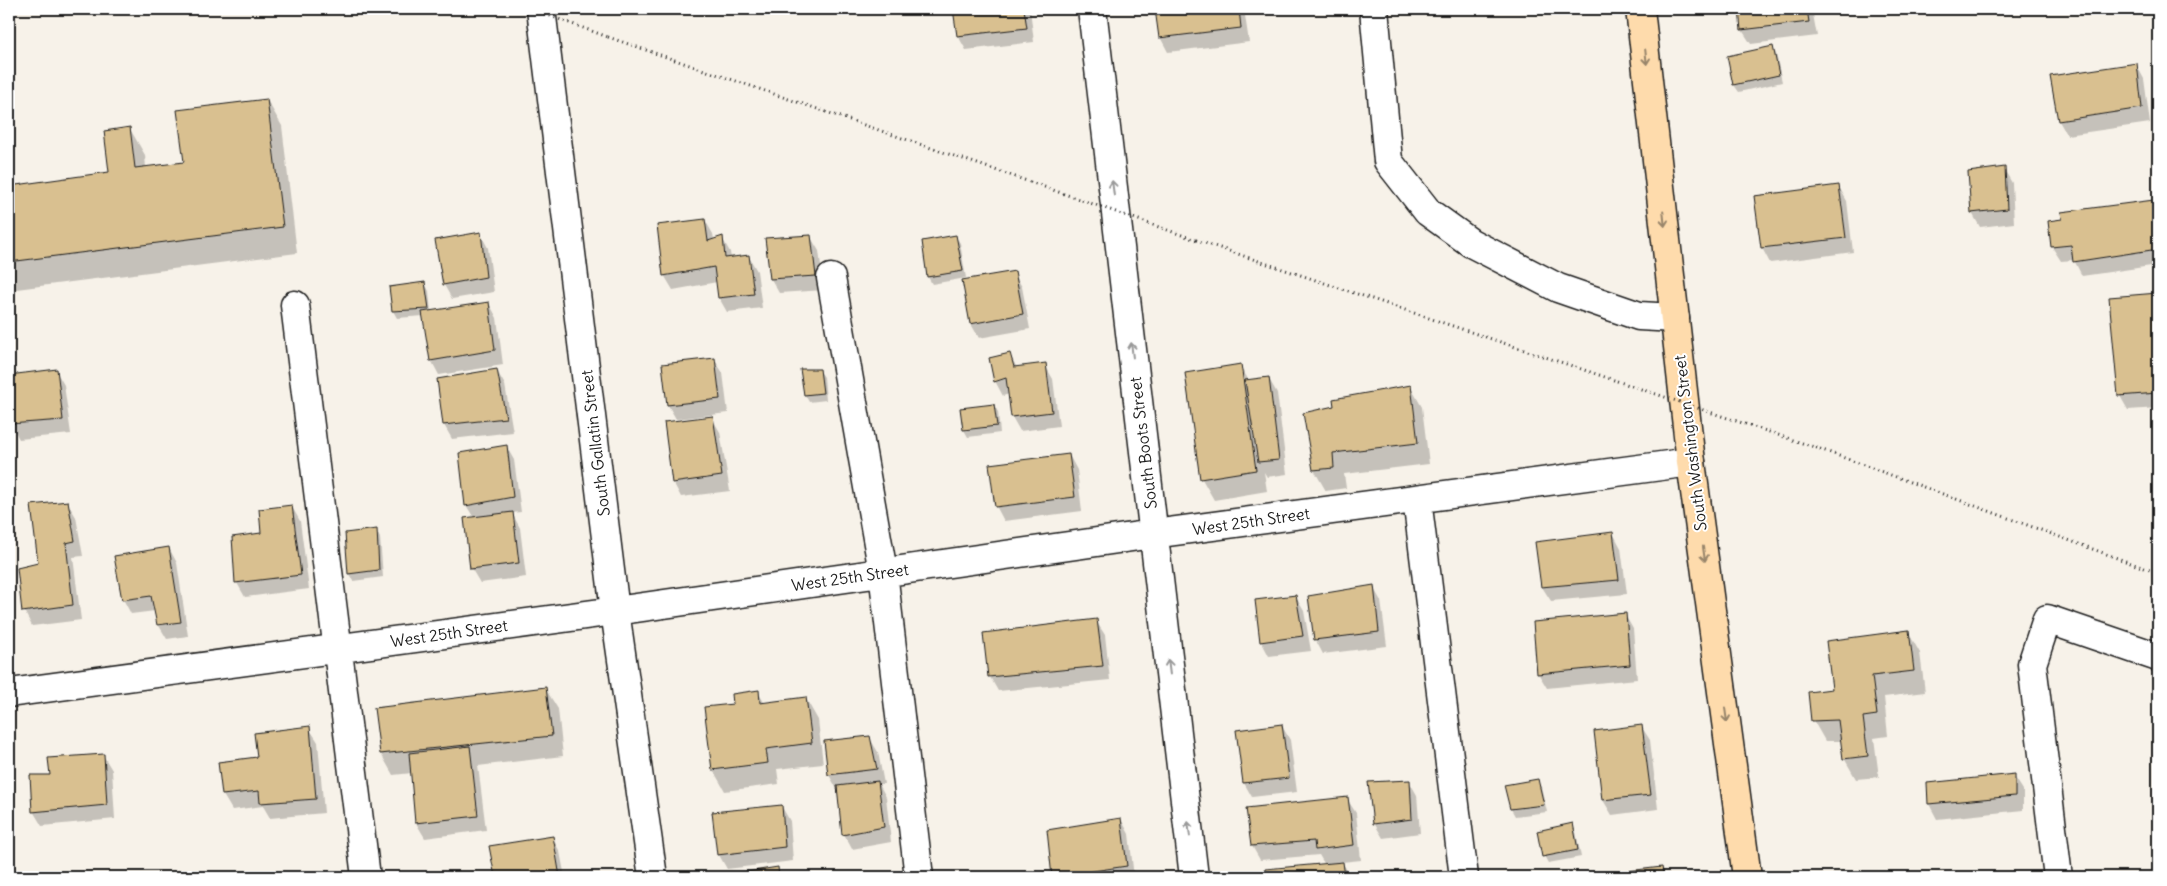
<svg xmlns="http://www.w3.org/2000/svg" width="2167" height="886" viewBox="0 0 2167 886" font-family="Delius,sans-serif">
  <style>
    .shadow { fill: #0003 }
    .building { fill: #d9c090; stroke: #1c1c1c }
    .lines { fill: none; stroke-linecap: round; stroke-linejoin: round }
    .minor-casing { stroke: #1c1c1c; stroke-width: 31 }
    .major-casing { stroke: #1c1c1c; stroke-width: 31 }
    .path { stroke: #1c1c1c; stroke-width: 3; stroke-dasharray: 1 4; stroke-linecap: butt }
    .minor { stroke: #fff; stroke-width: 28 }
    .major { stroke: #fedbac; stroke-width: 28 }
    .path-bridge { stroke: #1c1c1c; stroke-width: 3; stroke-dasharray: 1 4; stroke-linecap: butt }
    .oneway { stroke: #98856b }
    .oneway2 { stroke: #999 }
    .labels { text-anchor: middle; stroke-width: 4; stroke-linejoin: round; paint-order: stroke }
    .street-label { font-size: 16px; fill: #1c1c1c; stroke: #fff }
  </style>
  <rect width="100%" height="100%" fill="#f7f2e9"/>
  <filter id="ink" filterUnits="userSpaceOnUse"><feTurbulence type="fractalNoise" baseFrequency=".02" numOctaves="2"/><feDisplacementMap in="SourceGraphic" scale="10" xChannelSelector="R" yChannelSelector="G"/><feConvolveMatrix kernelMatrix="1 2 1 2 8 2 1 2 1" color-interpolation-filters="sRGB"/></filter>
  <g filter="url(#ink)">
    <path class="shadow" d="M954,9H1030L1034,42L966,50L958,36Z
      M1156,9H1244L1249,42L1168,52L1160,37Z
      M1740,9H1812L1817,36L1751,44L1742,30Z
      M1772,47L1776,54L1782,82L1739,92L1734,85L1729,57Z
      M2136,64L2144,79L2150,123L2067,135L2059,121Z
      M267,100L282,126L297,253L9,290V187L110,173L130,129L145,155L146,168L185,163Z
      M2004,169L2012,183L2014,223L1980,227L1972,213Z
      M1839,187L1847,201L1853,252L1770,263L1762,248L1756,197Z
      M2153,202L2158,211V265L2082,276L2074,260L2061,261L2052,247Z
      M705,220L713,234L714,240L722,238L730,252L731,259L749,257L757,271L762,308L727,312L719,298L717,282L673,290L664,275Z
      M480,233L488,248L494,292L452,299L444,285Z
      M810,236L819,251L824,290L779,293L771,279Z
      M955,236L960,243L966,278L932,284L928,277L924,242Z
      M1014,273L1022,287L1030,329L979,338L971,324Z
      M425,284L429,291L431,312L489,303L497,318L503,365L439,375L431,360L424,316L397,318L393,311Z
      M2158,294V408L2128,410L2120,396L2110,298Z
      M1010,355L1017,368L1045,365L1053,379L1059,426L1020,431L1012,417L1009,394L1003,396L995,381Z
      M714,359L723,373L728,413L676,419L668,405Z
      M1240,365L1249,381L1269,379L1277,393L1287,474L1267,477L1264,472L1267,491L1214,500L1202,479Z
      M802,370H819L824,377L826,400L809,402L805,395Z
      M56,371L64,385L71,434L19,439L11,424L9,376Z
      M497,371L505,385L513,432L452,439L444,425L439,380Z
      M1410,386L1422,407L1429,464L1344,474L1346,488L1326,491L1314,470L1304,414Z
      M994,405L998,412L1000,433L968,437L964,430Z
      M712,418L720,432L730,491L681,497L673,482Z
      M506,446L514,460L521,512L512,513L520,528L526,577L480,583L471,568L474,518L466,505Z
      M1069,455L1077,470L1082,511L1004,521L996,506Z
      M67,502L76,517L83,556L73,557L81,620L32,626L24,611L40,564Z
      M292,507L300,521L309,589L245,597L237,583L234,538L263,534Z
      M376,530L380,538L383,577L353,581L349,574Z
      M1613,533L1621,548L1627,594L1551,601L1542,587Z
      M169,548L177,563L188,636L167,639L158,624L155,611L131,614L123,599Z
      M1373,587L1381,601L1387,646L1323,654L1315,639Z
      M1295,596L1304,611L1311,651L1269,656L1261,641Z
      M1625,615L1633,629L1637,679L1547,688L1538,673Z
      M1096,621L1105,635L1110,680L998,691L990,677L984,634Z
      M1908,632L1920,653L1925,692L1884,697L1888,736L1874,738L1879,777L1856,779L1844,758L1842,741H1825L1813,720L1834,690Z
      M545,688L558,709L563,756L478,766L486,830L425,838L416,823L412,773L393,775L381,754L376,709Z
      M758,692L765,704L806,699L818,720L823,764L777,769L779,784L725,791L713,770L735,705Z
      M1282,726L1290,740L1297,792L1252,797L1244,783Z
      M1641,726L1650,740L1658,809L1612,815L1603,800L1595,732Z
      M309,728L318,742L324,813L270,818L263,806L232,810L223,795L219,763L258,758Z
      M869,737L878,752L884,784H879L886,797L891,842L852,849L844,834L837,789L829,775Z
      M103,755L112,770L115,819L42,826L33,811Z
      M2014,776L2023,790V810L1937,819L1929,804V784Z
      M1537,780L1541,787L1547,812L1515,816L1511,809L1505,786Z
      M1409,781L1417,795L1420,833L1383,838L1374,823Z
      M1347,799L1356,813L1361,860L1342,862L1351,877H1268L1267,870L1325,865L1319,855L1260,860L1252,846Z
      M782,807L790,821L793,861L727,869L719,855Z
      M1121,819L1129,834L1134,877H1054L1048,831Z
      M1572,825L1576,832L1581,857L1548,863L1544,856Z
      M552,837L560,852L565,877H496L491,847Z
      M1661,868L1666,877H1585Z
      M777,869L782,877H724Z"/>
    <path class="building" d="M953,9H1024L1027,28L957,36Z
      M1155,9H1239L1241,28L1159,38Z
      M1739,9H1807L1809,22L1741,30Z
      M1773,46L1779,75L1733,85L1727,56Z
      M2137,63L2142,108L2058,121L2050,76Z
      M267,99L283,227L9,262V186L109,172L104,131L130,127L135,168L184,162L177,110Z
      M2005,167L2007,209L1971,213L1968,172Z
      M1839,185L1846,238L1761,248L1754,196Z
      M2154,200L2158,249L2073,262L2071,245L2051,247L2048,221L2062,219L2061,212Z
      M705,219L708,241L723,236L725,258L749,255L754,294L718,298L714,267L663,276L657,225Z
      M481,232L486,277L443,285L435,240Z
      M811,235L816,276L770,279L765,238Z
      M956,235L963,271L927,277L922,241Z
      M1015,271L1023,314L970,324L962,280Z
      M425,282L429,309L392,311L389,287Z
      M2158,293V393L2118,396L2109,297Z
      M489,302L495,350L430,361L422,312Z
      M1010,353L1014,367L1046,363L1052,412L1011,417L1006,378L994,382L989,358Z
      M715,358L720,399L667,405L662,364Z
      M1241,364L1256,470L1200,479L1185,373Z
      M57,369L63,420L9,424V375Z
      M497,369L506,418L443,425L437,379Z
      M800,369H820L823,393L804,395Z
      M1269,377L1279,460L1258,462L1245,380Z
      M1411,385L1418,443L1333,453L1334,468L1313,470L1303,413L1334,406L1333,399Z
      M994,404L997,426L963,430L960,408Z
      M713,416L722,476L672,483L664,422Z
      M507,445L513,497L465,506L459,453Z
      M1069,454L1075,497L995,507L989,464Z
      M68,501L75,541L66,543L73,605L22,612L17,568L38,563L31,505Z
      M292,505L301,575L235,583L232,537L261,533L259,509Z
      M513,512L519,563L470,569L464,518Z
      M377,529L379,570L348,574L345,533Z
      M1613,532L1619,580L1541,587L1535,542Z
      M169,547L181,622L157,625L151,596L122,600L114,556Z
      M1374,585L1379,632L1314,640L1308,596Z
      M1296,595L1303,636L1260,642L1255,600Z
      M1626,613L1630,665L1537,674L1533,622Z
      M1097,619L1103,666L988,677L983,633Z
      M1909,630L1914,671L1872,676L1877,715L1863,717L1868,756L1843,759L1838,720L1811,721L1808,692L1832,689L1826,641Z
      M546,687L552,736L380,754L374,708Z
      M759,690L760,703L806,697L812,743L766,749L768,763L712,770L704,707L733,704L732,694Z
      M1282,724L1289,778L1243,783L1236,730Z
      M1642,725L1651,795L1602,800L1594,731Z
      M310,726L316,799L260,803L259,791L222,795L218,762L257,757L254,733Z
      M870,736L877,769L828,775L824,741Z
      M470,746L478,816L415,823L409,753Z
      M104,754L107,805L32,812L30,775H50L48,758Z
      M2015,774V796L1928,804L1927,783Z
      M1538,779L1544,805L1510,809L1504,785Z
      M1410,780L1412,819L1373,824L1368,782Z
      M878,781L884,827L842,835L837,786Z
      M1348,797L1354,845L1315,850L1314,841L1251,846L1246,808Z
      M782,805L785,847L717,855L712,812Z
      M1121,818L1127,866L1052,877L1047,830Z
      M1573,823L1578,850L1542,857L1537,831Z
      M553,836L560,877H495L489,846Z
      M1343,862L1345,877H1266L1265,869Z
      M778,867L779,877H716Z
      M1662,867L1664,877H1575Z"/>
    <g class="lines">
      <g class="minor-casing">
        <path id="minor" d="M541,9L615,611L653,877
          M1092,9L1194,877
          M1374,9L1388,161L1428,212L1471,243L1558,288L1639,316L1675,318
          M831,278L883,572L919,877
          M295,305L366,877
          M1417,499L1464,877
          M9,693L615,611L1153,534L1691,462
          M2058,877L2032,664L2047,619L2158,657"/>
      </g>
      <g class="major-casing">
        <path id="major" d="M1640,9L1691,462L1747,877"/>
      </g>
      <path class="path" d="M608,37L1030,182
        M1196,240L1617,381
        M1820,449L2158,573"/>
      <use href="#minor" class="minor"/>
      <use href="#major" class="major"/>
      <path class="path-bridge" d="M531,9L608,37
        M1030,182L1196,240
        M1617,381L1820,449"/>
    </g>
    <defs><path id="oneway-shaft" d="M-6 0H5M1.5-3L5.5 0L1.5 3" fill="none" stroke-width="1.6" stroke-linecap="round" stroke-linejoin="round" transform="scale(1.25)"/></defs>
    <g class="oneway">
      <use href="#oneway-shaft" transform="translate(1646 57) rotate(84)"/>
      <use href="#oneway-shaft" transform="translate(1664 219) rotate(84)"/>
      <use href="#oneway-shaft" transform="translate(1704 554) rotate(82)"/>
      <use href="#oneway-shaft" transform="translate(1726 715) rotate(82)"/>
    </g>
    <g class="oneway2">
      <use href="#oneway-shaft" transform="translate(1113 188) rotate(-97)"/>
      <use href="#oneway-shaft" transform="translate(1132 350) rotate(-97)"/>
      <use href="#oneway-shaft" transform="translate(1169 667) rotate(-97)"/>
      <use href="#oneway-shaft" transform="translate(1189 829) rotate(-97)"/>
    </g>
  </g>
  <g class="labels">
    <g class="street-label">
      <text transform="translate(595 443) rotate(-97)" y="6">South Gallatin Street</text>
      <text transform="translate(1143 443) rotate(-97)" y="6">South Boots Street</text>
      <text transform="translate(1690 443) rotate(-97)" y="6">South Washington Street</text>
      <text transform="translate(1251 521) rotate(-8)" y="6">West 25th Street</text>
      <text transform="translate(850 577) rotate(-8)" y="6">West 25th Street</text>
      <text transform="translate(449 633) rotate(-8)" y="6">West 25th Street</text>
    </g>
  </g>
  <rect width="2167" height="886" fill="none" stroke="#fff" stroke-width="30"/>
  <rect x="15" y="15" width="2137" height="856" fill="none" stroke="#1c1c1c" stroke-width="2" filter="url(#ink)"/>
</svg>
